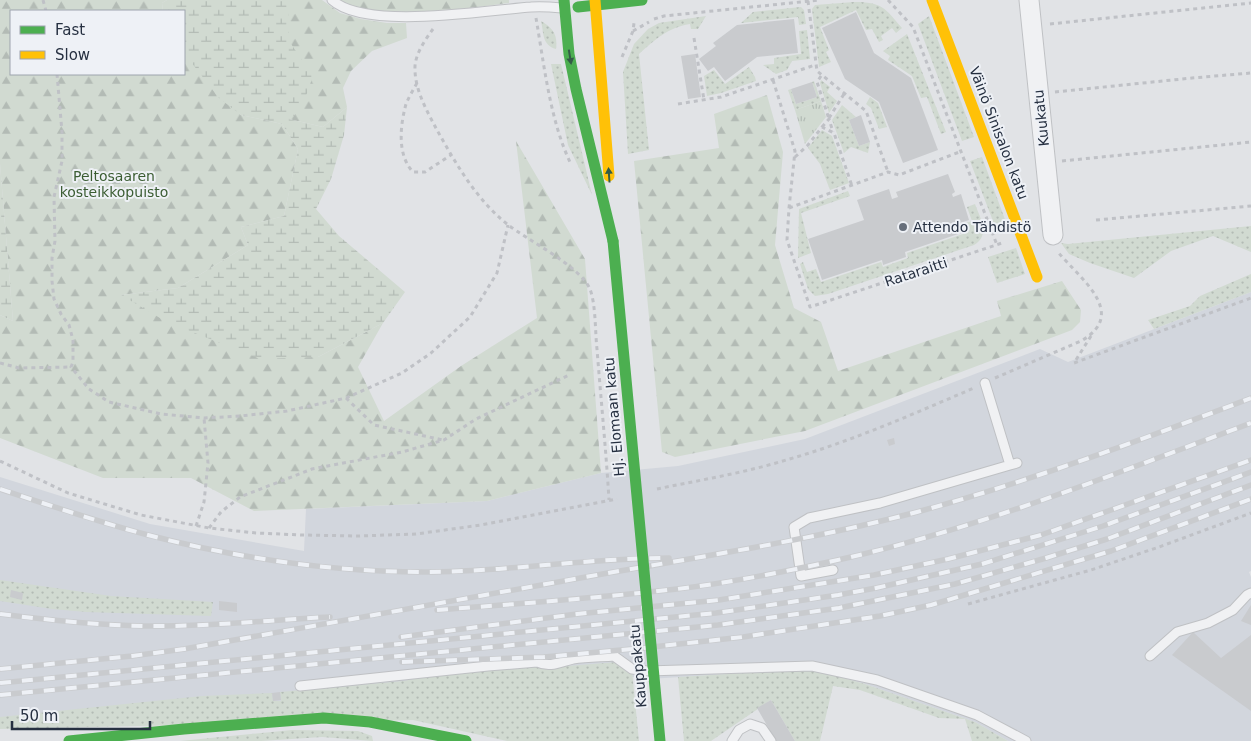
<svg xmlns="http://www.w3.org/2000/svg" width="1251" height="741" viewBox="0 0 1251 741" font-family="'DejaVu Sans',sans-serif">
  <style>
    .built { fill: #d2d6dd }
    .grass { fill: url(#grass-dots) }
    .forest { fill: url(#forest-firs) }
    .wetland { fill: url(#wetland-marsh) }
    .park { fill: url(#park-tufts) }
    .building { fill: #c9cbce }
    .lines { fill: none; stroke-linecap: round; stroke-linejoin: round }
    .lane-casing { stroke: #bfc1c4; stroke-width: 11 }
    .street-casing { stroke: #bfc1c4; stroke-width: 21 }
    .path { stroke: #bfc1c6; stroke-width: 3; stroke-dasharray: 4 4; stroke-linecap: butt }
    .lane { stroke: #f0f1f3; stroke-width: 9 }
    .street { stroke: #f0f1f3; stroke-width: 19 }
    .fast { stroke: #4caf50; stroke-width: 11 }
    .slow { stroke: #ffc107; stroke-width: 11 }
    .rail-casing { stroke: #c9cbce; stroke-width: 5.5 }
    .rail { stroke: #eef1f6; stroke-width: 4; stroke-dasharray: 11; stroke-linecap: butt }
    .fast-bridge { stroke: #4caf50; stroke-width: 11 }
    .oneway { fill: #335c46 }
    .poi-dot { fill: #676f7b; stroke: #eef1f6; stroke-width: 2 }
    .labels { text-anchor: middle; stroke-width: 4; stroke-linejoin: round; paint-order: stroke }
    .street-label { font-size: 14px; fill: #263041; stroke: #eef1f6 }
    .park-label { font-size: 14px; fill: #3b5d33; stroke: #eef1f6 }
    .poi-label { font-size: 14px; fill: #263041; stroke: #eef1f6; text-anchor: start }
  </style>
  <defs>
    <pattern id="grass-dots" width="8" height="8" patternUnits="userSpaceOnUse" patternTransform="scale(1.25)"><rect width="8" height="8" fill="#d1dad1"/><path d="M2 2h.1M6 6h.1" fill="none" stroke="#b3bbb5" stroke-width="1.8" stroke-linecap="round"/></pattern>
    <pattern id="forest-firs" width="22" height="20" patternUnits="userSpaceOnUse" patternTransform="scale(1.25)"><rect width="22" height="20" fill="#d1dad1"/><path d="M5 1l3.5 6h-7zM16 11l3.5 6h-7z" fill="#b3bbb5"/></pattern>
    <pattern id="wetland-marsh" width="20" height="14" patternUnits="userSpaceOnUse" patternTransform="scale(1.25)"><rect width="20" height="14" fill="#d1dad1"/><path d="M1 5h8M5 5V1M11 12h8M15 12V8" fill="none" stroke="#b3bbb5"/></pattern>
    <pattern id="park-tufts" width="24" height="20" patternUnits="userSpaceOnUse" patternTransform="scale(1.25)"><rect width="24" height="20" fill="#d1dad1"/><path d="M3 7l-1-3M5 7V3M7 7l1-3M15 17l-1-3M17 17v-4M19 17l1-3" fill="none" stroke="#b3bbb5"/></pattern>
  </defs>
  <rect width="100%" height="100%" fill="#e1e3e6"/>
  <path class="built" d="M1251,292V571L1249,572L1251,577V741H1008L975,722L865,684L811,669L648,679L632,677L326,702L0,725V477L150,524L304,551L306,509L487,501L601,473L678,466L805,439L1040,349L1068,362Z"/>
  <path class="grass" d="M854,2C882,2 885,8 902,28L896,33L892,28L881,36L883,40L879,42L872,29L866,30L856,10L820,27L829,50L826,52L831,62L819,67L812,9L815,5Z
    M801,7L804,10L806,24L799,25L798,17L741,23L753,12Z
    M706,16L698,29H691L690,24C667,28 656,39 639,54L649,150L628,154L623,72L634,44L648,29L659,23Z
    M929,16L974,137L962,141L918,24Z
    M541,21C553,28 558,35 556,49C542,45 544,34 541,21Z
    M807,30L810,59L792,61L787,70L776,74L763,65L774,64V58L801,54L799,31Z
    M907,34L946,132L941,134L927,97L921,98L912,76L888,60L890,56L883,51Z
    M551,64H561L592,195L568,145Z
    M749,67L755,77L756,81L721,93L707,96L704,76L714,70L725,84Z
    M821,80L830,87L827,92L837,101L829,113L820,83Z
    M814,81L821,101L795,110L788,90L791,89L796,104L817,97L812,82Z
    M870,97L878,103L887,127L879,129L871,108L866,104Z
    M842,105L856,117L849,120L859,146L870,142L868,153L851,147L844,153L832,120Z
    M822,130L832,136L849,183L830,190L820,164L808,148Z
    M982,157L1007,225L996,229L970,161Z
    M848,191L850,196L801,213L811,253L798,258L799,209Z
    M975,204C980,218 991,235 974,245L828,294L815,296L808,289L800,264L803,262L807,272L816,269L821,282L881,262L883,267L908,258L907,253L966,233L963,224L972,221L967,207Z
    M1251,226V252L1213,236L1171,251L1134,278L1090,263L1069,254L1061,243L1068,244Z
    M1016,248L1025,274L997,283L988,257Z
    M1251,274V292L1154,329L1148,320L1190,306L1200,296Z
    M0,580L111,596L213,602L211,616L86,612L52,609L0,601Z
    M631,661L639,741H507L413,720L0,729V717L202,696L272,693L273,701H281L280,692L403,681L442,674L536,666L541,668Z
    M811,669L865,684L975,722L1008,741H972L965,719L939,718L860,690L833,686L820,741H795L771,700L711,741H684L678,677Z
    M292,730L358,731L372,736L373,741L322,737L261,741H180Z"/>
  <path class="forest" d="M0,0H167L162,3L163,11H11V74H184V53L241,115L282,124L298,149L284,216L241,227L248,245L178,288L121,295L318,357L383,323L358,367L384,421L461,366L537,318L516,141L585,259L601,473L487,501L254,511L191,478H103L0,438V315L13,321L0,164Z
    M289,0H322L340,13L361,19L387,23H406L407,38L372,51L351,71L343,88L347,107L323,127L289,119Z
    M340,0H509V3C466,8 377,23 340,0Z
    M767,95L783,152L775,245L794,308L821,322L838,371L1001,316L997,301L1062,281L1081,310L1080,322L1072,330L805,431L675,457L662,452L634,161L719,148L714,114Z"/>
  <path class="wetland" d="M167,0H289V41L313,76L301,110L289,119L323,127L347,107L344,135L331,179L316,209L339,236L405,292L383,323L318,357L260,359L165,321L121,295L178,288L248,245L241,227L284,216L298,149L282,124L241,115L219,98L184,53V11H163L162,3Z
    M0,164L13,321L0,315Z"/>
  <path class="park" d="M821,101L826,117L805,144L795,110Z"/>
  <path class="building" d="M856,12L874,53L911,78L938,150L903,163L879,102L845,79L822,28Z
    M794,19L798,53L757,57L725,81L714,67L708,71L699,59L716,46L713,43L737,25Z
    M695,54L701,97L688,99L681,56Z
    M812,82L817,97L796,104L791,89Z
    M861,115L870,142L859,146L849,120Z
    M948,174L955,192L952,194L953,197L961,194L969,220L960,223L964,232L905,252L906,257L883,265L882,260L822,280L808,239L864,220L857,200L889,189L892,199L898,197L896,192Z
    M894,438L895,444L889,446L887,440Z
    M11,590L23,593L22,600L10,597Z
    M219,601L237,603V612L219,610Z
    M1251,605V625L1241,621Z
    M1193,632L1221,658L1251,635V711L1172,655Z
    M280,692L281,700L273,701L272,693Z
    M771,700L795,741H776L757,708Z"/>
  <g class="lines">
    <g class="lane-casing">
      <path id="lane" d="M332,0C366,31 487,10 531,7C541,6 552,7 562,8
        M985,383L1010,465L1017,463
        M833,570L801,576L794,527L809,518L880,503L1010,465
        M1150,656L1177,632L1208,623L1233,610L1247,595L1251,593
        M300,686L488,666L537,662C550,668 560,662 573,659C587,657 601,657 614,656L632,669L647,671L812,666L877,680L977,715L1026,741
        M732,741L739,730L750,724L762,728L771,741"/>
    </g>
    <g class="street-casing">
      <path id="street" d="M1029,0L1053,235"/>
    </g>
    <path class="path" d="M43,0L46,11
      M888,0L913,27L997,245
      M808,1L817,71L866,111L888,172
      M536,18C544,64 550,120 570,162
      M654,19L664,16L820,0
      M1050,24L1251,3
      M433,29C425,40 416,53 415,66C414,89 427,111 437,130C456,164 476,199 507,224C527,240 580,266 590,289C596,305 595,332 597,349C601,400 606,450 609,500
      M633,31L649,22
      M694,38L704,100
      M622,57L633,31L634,23
      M57,74L62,132V161L54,197L55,241L52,258V281L54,299L61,314L69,325L73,340V362L71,367L89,389L109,402L161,414L204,418L240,416L287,411L346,398L402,373L431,353L470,317L497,273L508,225
      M821,76L817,82L829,119
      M773,80L795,151L789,208L787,240L810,307L1002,243
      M417,83C413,90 409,97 406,104C400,126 397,155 413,172H425L451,155
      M1055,92L1192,78L1251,73
      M678,104L721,97L815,65
      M829,118L844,94
      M822,127L829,119L833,132
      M795,157L808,145L822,127L834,133L852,186
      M1062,161L1251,142
      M789,208L888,172L899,175L962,151
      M1096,220L1251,206
      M1091,336L1074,363L1251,298
      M0,363L19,368L71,367
      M995,378L1081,341C1130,313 1078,277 1058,252
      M346,398L374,425L443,440
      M0,461L68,493L141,515L209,528L256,533L302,535L359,536L416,534L481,525L617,499
      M657,489C700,480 744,473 786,460C850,442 913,414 974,388
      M196,526L204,502L208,463L204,418
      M209,528L221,512L240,497L312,469L402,452L444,440L476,419L569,375
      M968,604L1091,570L1159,547L1251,513"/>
    <use href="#lane" class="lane"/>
    <use href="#street" class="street"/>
    <path class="fast" d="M564,0L569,54L576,89L613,241
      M578,7L642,0
      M69,741L184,729L324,718L370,722L466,741"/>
    <path class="slow" d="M595,0L609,176
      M932,0L1037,277"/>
    <g class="rail-casing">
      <path id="rail" d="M0,489C49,505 98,522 148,535C237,558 331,572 424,572C506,572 587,558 669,558
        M437,610C517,604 597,598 677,589C735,582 794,570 851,557C988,525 1119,472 1251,423
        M0,614C48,620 96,625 144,626C206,627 268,620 330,617
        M401,637L577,614L719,600L874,575L948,559L1041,535L1251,460
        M402,662L544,657L643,648L743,637L880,616L931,605L1111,551L1251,499
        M0,669L132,656L184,649C326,624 467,598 608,573C711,555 815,539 917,512C1031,481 1141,440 1251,398
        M0,683L716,613L838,595L876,588L982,564L1103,526L1251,472
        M0,695L718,625L839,608L955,584L1046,558L1107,539L1251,485"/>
    </g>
    <use href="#rail" class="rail"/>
    <path class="fast-bridge" d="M613,241L660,741"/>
  </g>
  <defs><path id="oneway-solid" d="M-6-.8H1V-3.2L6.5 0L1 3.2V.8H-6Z" transform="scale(1.25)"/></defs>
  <g class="oneway">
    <use href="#oneway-solid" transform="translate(570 57) rotate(81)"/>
    <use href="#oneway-solid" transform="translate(609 175) rotate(-94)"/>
  </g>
  <circle class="poi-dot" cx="903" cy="227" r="5"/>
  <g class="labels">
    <g class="street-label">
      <text transform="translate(1041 118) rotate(-96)" y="5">Kuukatu</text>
      <text transform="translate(999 133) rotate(69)" y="5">Väinö Sinisalon katu</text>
      <text transform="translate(916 272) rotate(-18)" y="5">Rataraitti</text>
      <text transform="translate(614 417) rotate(-95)" y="5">Hj. Elomaan katu</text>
      <text transform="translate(638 666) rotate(-95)" y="5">Kauppakatu</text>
    </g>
    <g class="park-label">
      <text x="114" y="181">Peltosaaren<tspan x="114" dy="16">kosteikkopuisto</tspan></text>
    </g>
    <g class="poi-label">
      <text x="913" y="232">Attendo Tähdistö</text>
    </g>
  </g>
  <rect x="10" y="10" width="175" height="65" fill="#eef1f6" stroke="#9ea4ae"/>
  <rect x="20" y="26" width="25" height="8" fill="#4caf50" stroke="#9ea4ae"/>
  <text x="55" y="35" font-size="15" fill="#263041">Fast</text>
  <rect x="20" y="51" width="25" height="8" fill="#ffc107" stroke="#9ea4ae"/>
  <text x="55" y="60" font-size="15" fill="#263041">Slow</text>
  <path d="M12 721v8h138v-8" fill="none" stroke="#263041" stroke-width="2.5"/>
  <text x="20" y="721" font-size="15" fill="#263041" stroke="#eef1f6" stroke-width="4" paint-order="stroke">50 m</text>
</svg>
